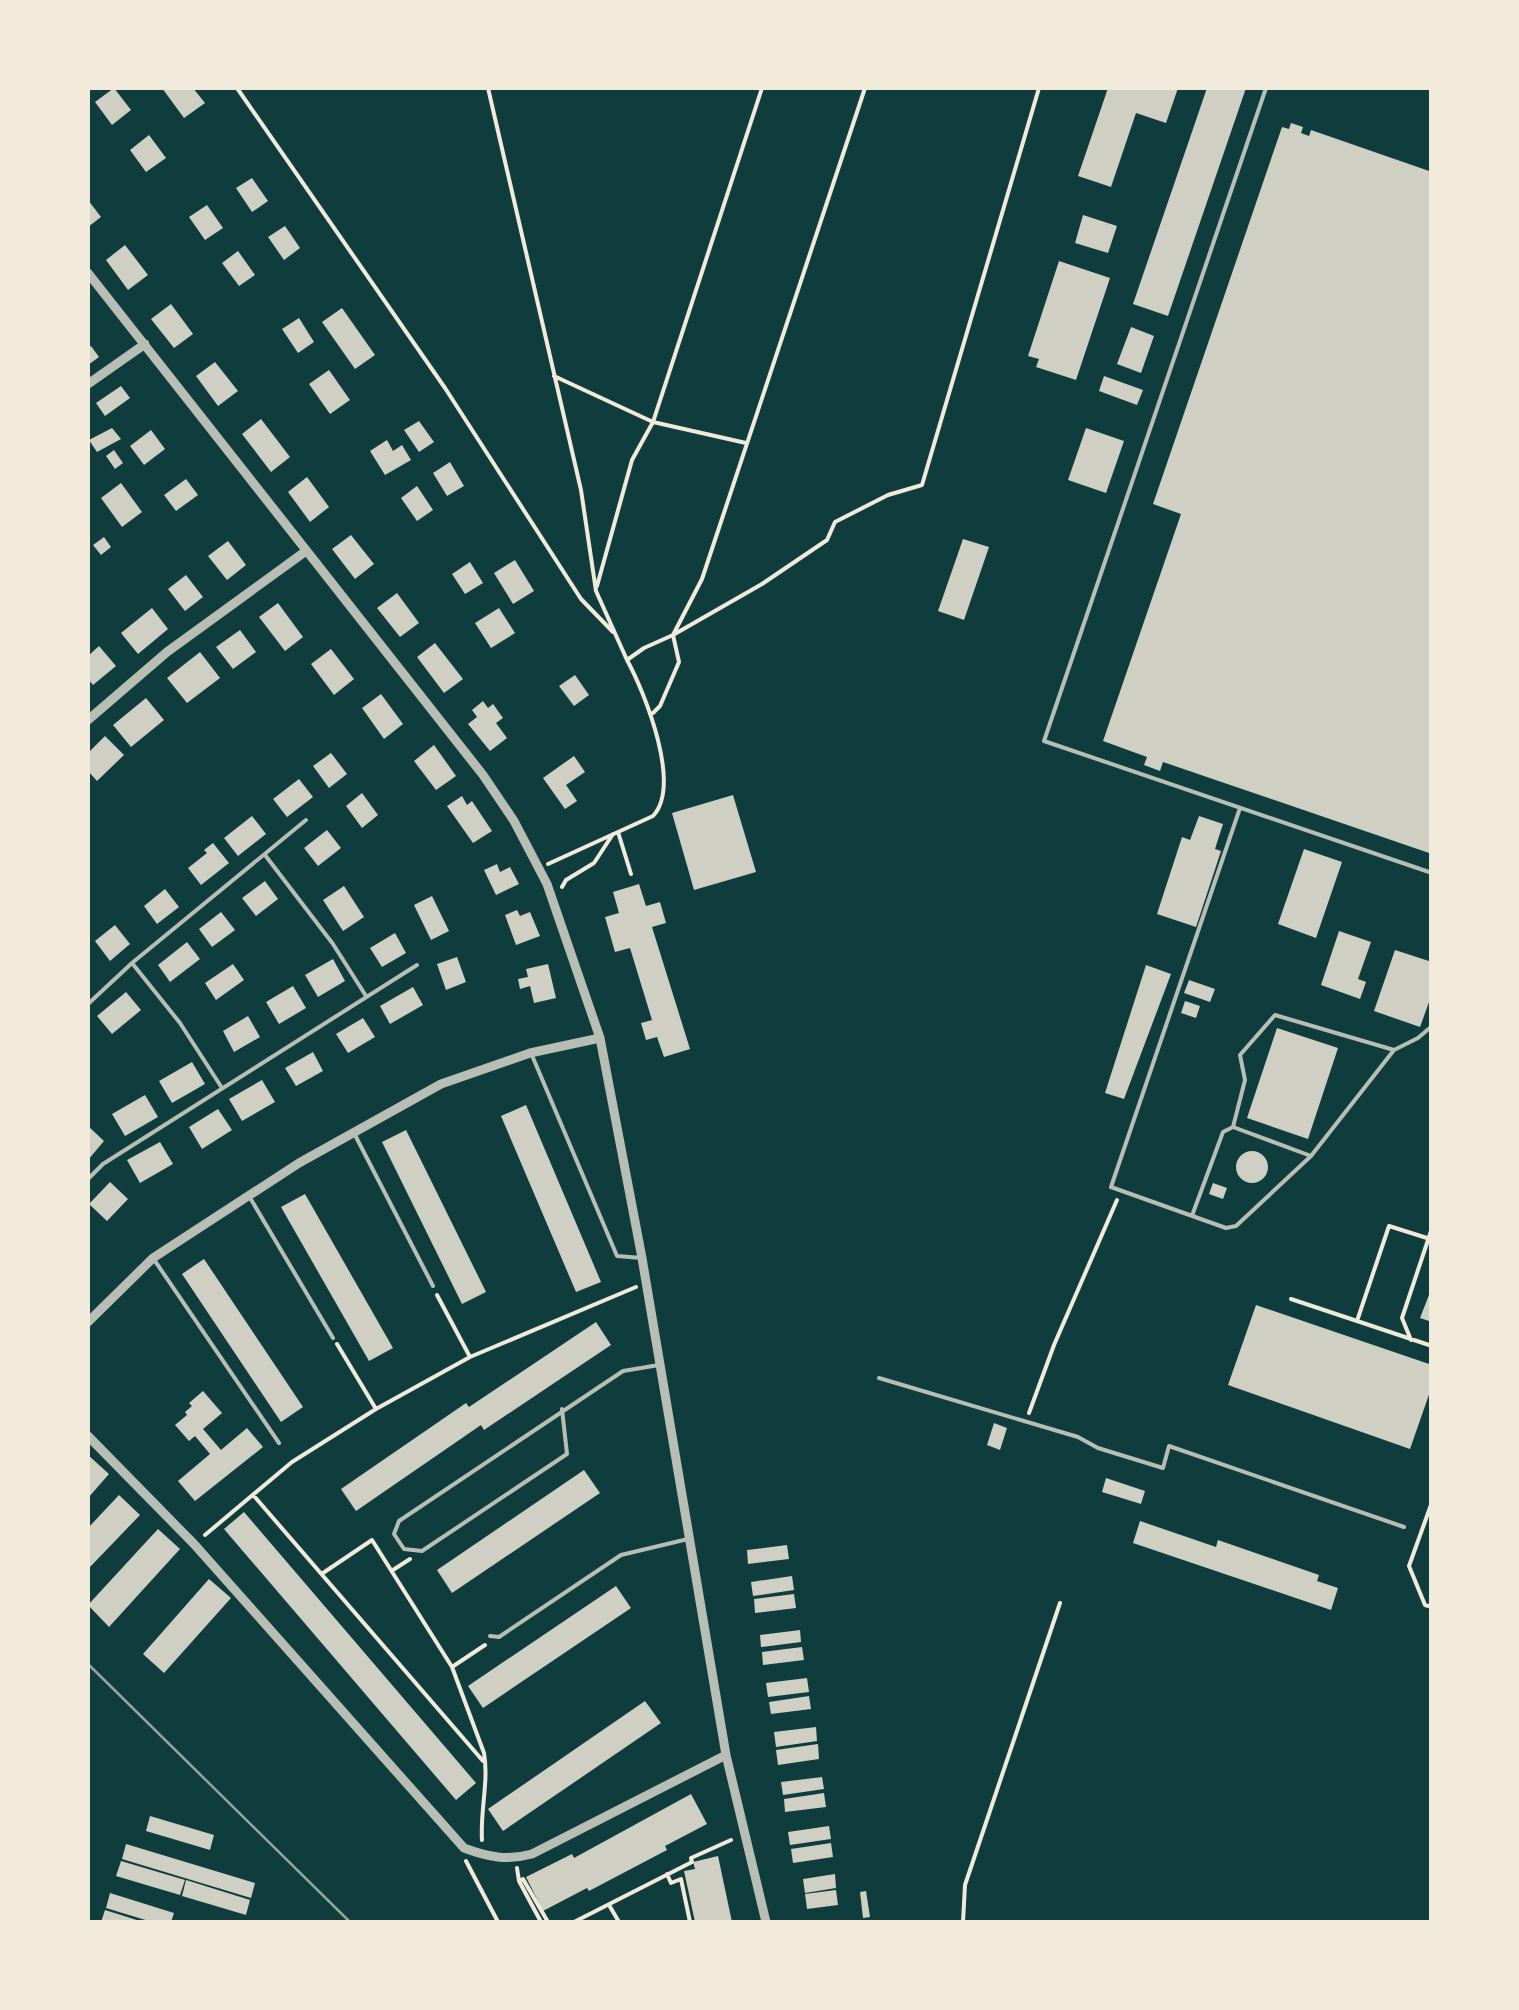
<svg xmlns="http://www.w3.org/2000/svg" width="1519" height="2010" viewBox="0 0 1519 2010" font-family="Montserrat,sans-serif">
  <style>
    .building { fill: #cfcfc3 }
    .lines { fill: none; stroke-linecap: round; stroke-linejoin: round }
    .path { stroke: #f1e9da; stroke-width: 4 }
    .service { stroke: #b8beb3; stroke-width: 4 }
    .minor { stroke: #b8beb3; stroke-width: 9 }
    .tram { stroke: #97a49c; stroke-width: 2.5 }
  </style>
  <rect width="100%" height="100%" fill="#0f3d3e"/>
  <path class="building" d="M114,88L131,110L112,125L95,102Z
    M162,88H193L205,103L184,118Z
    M1108,88H1178L1166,123L1136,113L1111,187L1078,176Z
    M1207,88H1246L1168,316L1133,304Z
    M1291,123L1303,127L1301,133L1309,136L1311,130L1432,172V854L1163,762L1160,771L1144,765L1147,757L1103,741L1181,514L1153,504L1282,127L1289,129Z
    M149,135L166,158L146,172L130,150Z
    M252,178L268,201L252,212L236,188Z
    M88,200L101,217L88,227Z
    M207,205L223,228L205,240L189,217Z
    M1083,215L1117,226L1108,253L1075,243Z
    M285,226L300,248L284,260L268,237Z
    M125,245L148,275L128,290L106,260Z
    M238,251L255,275L239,286L222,263Z
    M1059,261L1110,278L1076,380L1036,367L1039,359L1028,356Z
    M171,304L193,334L174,348L151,319Z
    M342,308L375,355L355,369L322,322Z
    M299,318L314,342L298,353L282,329Z
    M1131,327L1154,336L1141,373L1117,364Z
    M91,346L99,357L88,365V349Z
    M215,362L238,391L218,406L196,376Z
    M329,370L350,400L330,414L309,384Z
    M1104,376L1143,390L1137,405L1099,391Z
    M121,386L130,398L105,416L96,403Z
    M261,419L290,457L271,472L242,434Z
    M419,421L434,442L419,452L404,430Z
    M112,428L121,439L97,452L89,440Z
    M1086,428L1124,441L1106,493L1068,480Z
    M151,430L165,449L144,465L130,446Z
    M387,440L393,451L402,445L411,460L385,475L370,451Z
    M114,450L123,463L115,469L106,456Z
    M450,462L464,486L447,496L433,473Z
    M307,477L329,507L310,522L288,492Z
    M186,479L198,495L176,511L164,495Z
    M121,483L142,512L122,527L101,498Z
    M417,486L433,510L417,521L401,498Z
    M351,535L374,564L355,579L332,549Z
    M104,537L111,547L101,555L93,545Z
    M963,539L989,547L964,620L938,611Z
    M228,541L246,565L227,580L208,556Z
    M515,560L534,591L513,604L494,573Z
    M470,562L483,583L465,594L452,574Z
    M186,575L203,597L185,611L168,589Z
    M397,593L419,623L400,637L377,608Z
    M278,603L303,637L285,651L259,617Z
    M152,608L168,629L138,654L121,633Z
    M499,608L515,633L491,648L475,623Z
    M240,630L256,652L233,669L216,647Z
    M435,643L463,679L444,693L417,657Z
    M99,646L116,666L93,685L88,679V656Z
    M331,649L354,679L334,695L311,664Z
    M200,652L220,678L187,703L167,678Z
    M575,675L589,695L574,706L559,686Z
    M381,694L403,724L384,739L362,708Z
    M146,698L164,720L131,747L113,725Z
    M483,701L488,708L493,704L503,718L496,723L507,738L490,751L468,724L477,717L472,710Z
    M105,736L124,755L97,781L88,771V753Z
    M434,745L456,776L436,790L414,761Z
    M331,753L347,774L329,788L313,766Z
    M574,756L585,772L566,785L577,801L565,809L543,778Z
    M299,779L313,797L287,817L273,799Z
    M362,793L378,815L362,828L346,806Z
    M733,795L756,872L694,890L672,813Z
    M462,796L467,805L472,801L492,831L473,843L447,806Z
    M252,816L266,834L238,856L224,838Z
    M1199,816L1223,824L1215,849L1221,851L1196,927L1157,914L1182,837L1190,840Z
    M327,830L341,848L318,866L304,848Z
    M213,843L229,863L201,885L188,868L207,853L204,850Z
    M1304,849L1342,862L1316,938L1278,924Z
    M497,864L500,872L510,867L519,884L496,895L484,870Z
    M265,881L278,899L256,916L242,898Z
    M639,884L646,906L660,902L666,923L652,927L690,1049L664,1057L657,1037L646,1040L641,1023L652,1020L630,948L615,952L605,917L619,913L613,892Z
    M344,886L364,917L343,931L323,900Z
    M165,889L179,907L157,924L144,906Z
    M432,896L449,931L431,940L414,905Z
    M517,910L520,916L530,912L540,936L516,945L505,915Z
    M221,912L235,930L212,947L199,929Z
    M115,925L130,944L110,961L95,941Z
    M1339,931L1371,942L1358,979L1366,982L1360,999L1321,985Z
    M395,933L406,953L382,967L370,948Z
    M187,942L200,959L170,982L158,965Z
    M1395,950L1432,962V994L1420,1027L1374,1011Z
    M457,957L466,982L446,990L437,964Z
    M333,959L345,981L318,997L305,975Z
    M233,964L244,980L216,1000L205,983Z
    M548,964L556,998L534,1003L530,986L520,989L518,979L528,977L526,969Z
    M1146,965L1171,974L1124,1099L1105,1093Z
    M1189,980L1215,989L1210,1002L1184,993Z
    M293,986L306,1008L279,1024L266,1002Z
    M413,987L423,1005L390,1024L380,1006Z
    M126,992L141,1010L112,1034L97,1016Z
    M1185,1001L1200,1006L1196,1018L1181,1013Z
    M248,1016L260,1037L234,1052L223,1031Z
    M363,1018L375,1037L348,1053L336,1034Z
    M1277,1028L1338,1048L1308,1139L1247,1118Z
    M313,1052L323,1071L296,1086L285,1068Z
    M192,1062L205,1084L172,1103L159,1081Z
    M262,1080L275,1102L242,1121L229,1099Z
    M145,1095L158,1117L125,1136L112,1114Z
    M526,1105L601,1282L576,1292L501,1116Z
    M218,1109L232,1130L202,1149L189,1127Z
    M88,1126L104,1141L88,1160Z
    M406,1130L486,1292L462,1304L382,1142Z
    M160,1142L173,1164L140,1183L127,1160Z
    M1236 1167a16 16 0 1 1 32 0a16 16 0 1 1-32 0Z
    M110,1182L128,1199L107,1221L89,1204Z
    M1213,1183L1227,1188L1223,1199L1209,1194Z
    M305,1194L393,1348L369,1361L281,1207Z
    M204,1259L303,1407L281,1422L182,1274Z
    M1432,1287V1322L1420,1318Z
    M1256,1305L1432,1365V1386L1410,1449L1228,1385Z
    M596,1322L611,1345L484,1430L481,1425L356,1511L341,1489L466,1403L469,1407Z
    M203,1391L222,1413L203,1429L221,1450L247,1428L263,1447L195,1501L178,1481L210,1454L195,1436L189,1441L175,1425L187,1415L185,1412L192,1406L189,1403Z
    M994,1423L1007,1428L1000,1450L987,1445Z
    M88,1455L109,1474L88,1498Z
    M584,1470L600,1493L452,1593L437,1570Z
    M1106,1478L1145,1491L1141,1504L1102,1492Z
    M119,1495L140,1515L90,1567L88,1564V1528Z
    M244,1512L476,1783L456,1800L224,1529Z
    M1140,1521L1216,1547L1218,1540L1319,1575L1317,1581L1338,1588L1331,1610L1133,1543Z
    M158,1529L180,1549L109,1627L88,1605Z
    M787,1545L789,1559L748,1564L747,1550Z
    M792,1576L794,1590L753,1596L751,1582Z
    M209,1579L231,1598L164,1673L143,1654Z
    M616,1586L631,1608L483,1708L468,1686Z
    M794,1594L796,1608L755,1613L754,1599Z
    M800,1630L801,1642L761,1647L760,1635Z
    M802,1647L804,1660L763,1665L762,1652Z
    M807,1678L809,1692L768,1697L766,1683Z
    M809,1696L811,1709L771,1714L769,1702Z
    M645,1701L661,1723L503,1831L488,1809Z
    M816,1727L817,1741L776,1747L774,1732Z
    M818,1744L819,1759L778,1765L776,1750Z
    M822,1777L824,1789L783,1795L781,1782Z
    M824,1793L826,1807L785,1812L784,1799Z
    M691,1794L707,1824L665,1846L667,1850L589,1891L587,1888L543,1911L526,1877L572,1854L574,1858Z
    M150,1816L214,1835L210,1850L146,1831Z
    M829,1826L831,1839L790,1845L788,1832Z
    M831,1843L833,1857L793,1863L791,1849Z
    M126,1844L255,1883L251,1898L122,1859Z
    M718,1856L732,1922H695L684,1871L695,1869L693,1862Z
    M121,1861L185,1880L180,1895L116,1876Z
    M835,1874L836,1888L805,1893L803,1879Z
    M186,1880L250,1900L246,1915L182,1896Z
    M836,1890L838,1905L807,1909L805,1894Z
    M866,1891L870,1917L863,1918L860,1892Z
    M110,1893L174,1913L171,1922H152L106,1908Z
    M105,1910L143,1922H101Z"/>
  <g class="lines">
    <path class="path" d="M237,88L445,388L581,599L613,632
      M488,88L581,490L596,591L627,660
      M554,376L653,422L746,443
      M597,586L632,460L653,422L762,88
      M653,713L660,706L679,662L673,635L762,584L827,540L835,522L888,495L922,485L1039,88
      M618,832L631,874
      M548,864L653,816C682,785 645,693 627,660L644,648L673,635L702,579L865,88
      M562,887L566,880L594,863L613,834
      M1291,1299L1432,1346
      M1357,1321L1389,1226L1427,1238
      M1411,1340L1402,1318L1432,1228
      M337,1344L376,1409
      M470,1357L636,1287
      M1029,1413L1054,1345L1117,1200
      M254,1496L483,1761
      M1432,1502L1409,1566L1425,1605L1432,1607
      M205,1535L292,1462L376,1409L470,1357L437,1295
      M393,1570L410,1559
      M323,1573L372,1540L452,1667L484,1753C489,1781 480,1811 482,1840
      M452,1667L485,1645
      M466,1861L498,1922
      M517,1868L519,1881L541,1922
      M667,1874L671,1883L681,1879L690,1922
      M519,1881L523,1879L548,1922
      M609,1905L619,1922
      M574,1922L692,1862L691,1858L731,1840
      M963,1922L965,1885L1060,1603"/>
    <path class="service" d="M1266,88L1044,741L1432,873
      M1240,808L1111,1187L1226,1228L1236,1226L1311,1156L1394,1050L1418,1038L1432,1026
      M265,855L333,944L366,996
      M132,963L180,1023L222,1088
      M88,1004L132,963L306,820
      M531,1053L617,1256L642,1258
      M1233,1127L1245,1080L1240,1055L1275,1015L1394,1050
      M355,1135L433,1286
      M88,1179L103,1164L417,965
      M249,1196L333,1338
      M1193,1213L1223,1132L1233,1127L1311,1156
      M155,1261L279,1443
      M879,1378L1078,1437L1098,1448L1163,1468L1169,1446L1404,1527
      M562,1409L567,1454L422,1551L404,1549L394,1534L399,1521L623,1371L659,1365
      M490,1636L499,1637L621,1555L688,1539"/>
    <path class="minor" d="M88,273L483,775L514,821L547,884L600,1038L642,1258L726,1755L766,1922
      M88,384L145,344
      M88,720L167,652L306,551
      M88,1322L153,1258L299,1163L441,1084L530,1053L600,1038
      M88,1436L194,1544L464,1848C488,1857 507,1861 532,1854L726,1755"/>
    <path class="tram" d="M88,1664L350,1922"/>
  </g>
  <rect width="1519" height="2010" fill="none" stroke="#f1e9da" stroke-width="180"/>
</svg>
